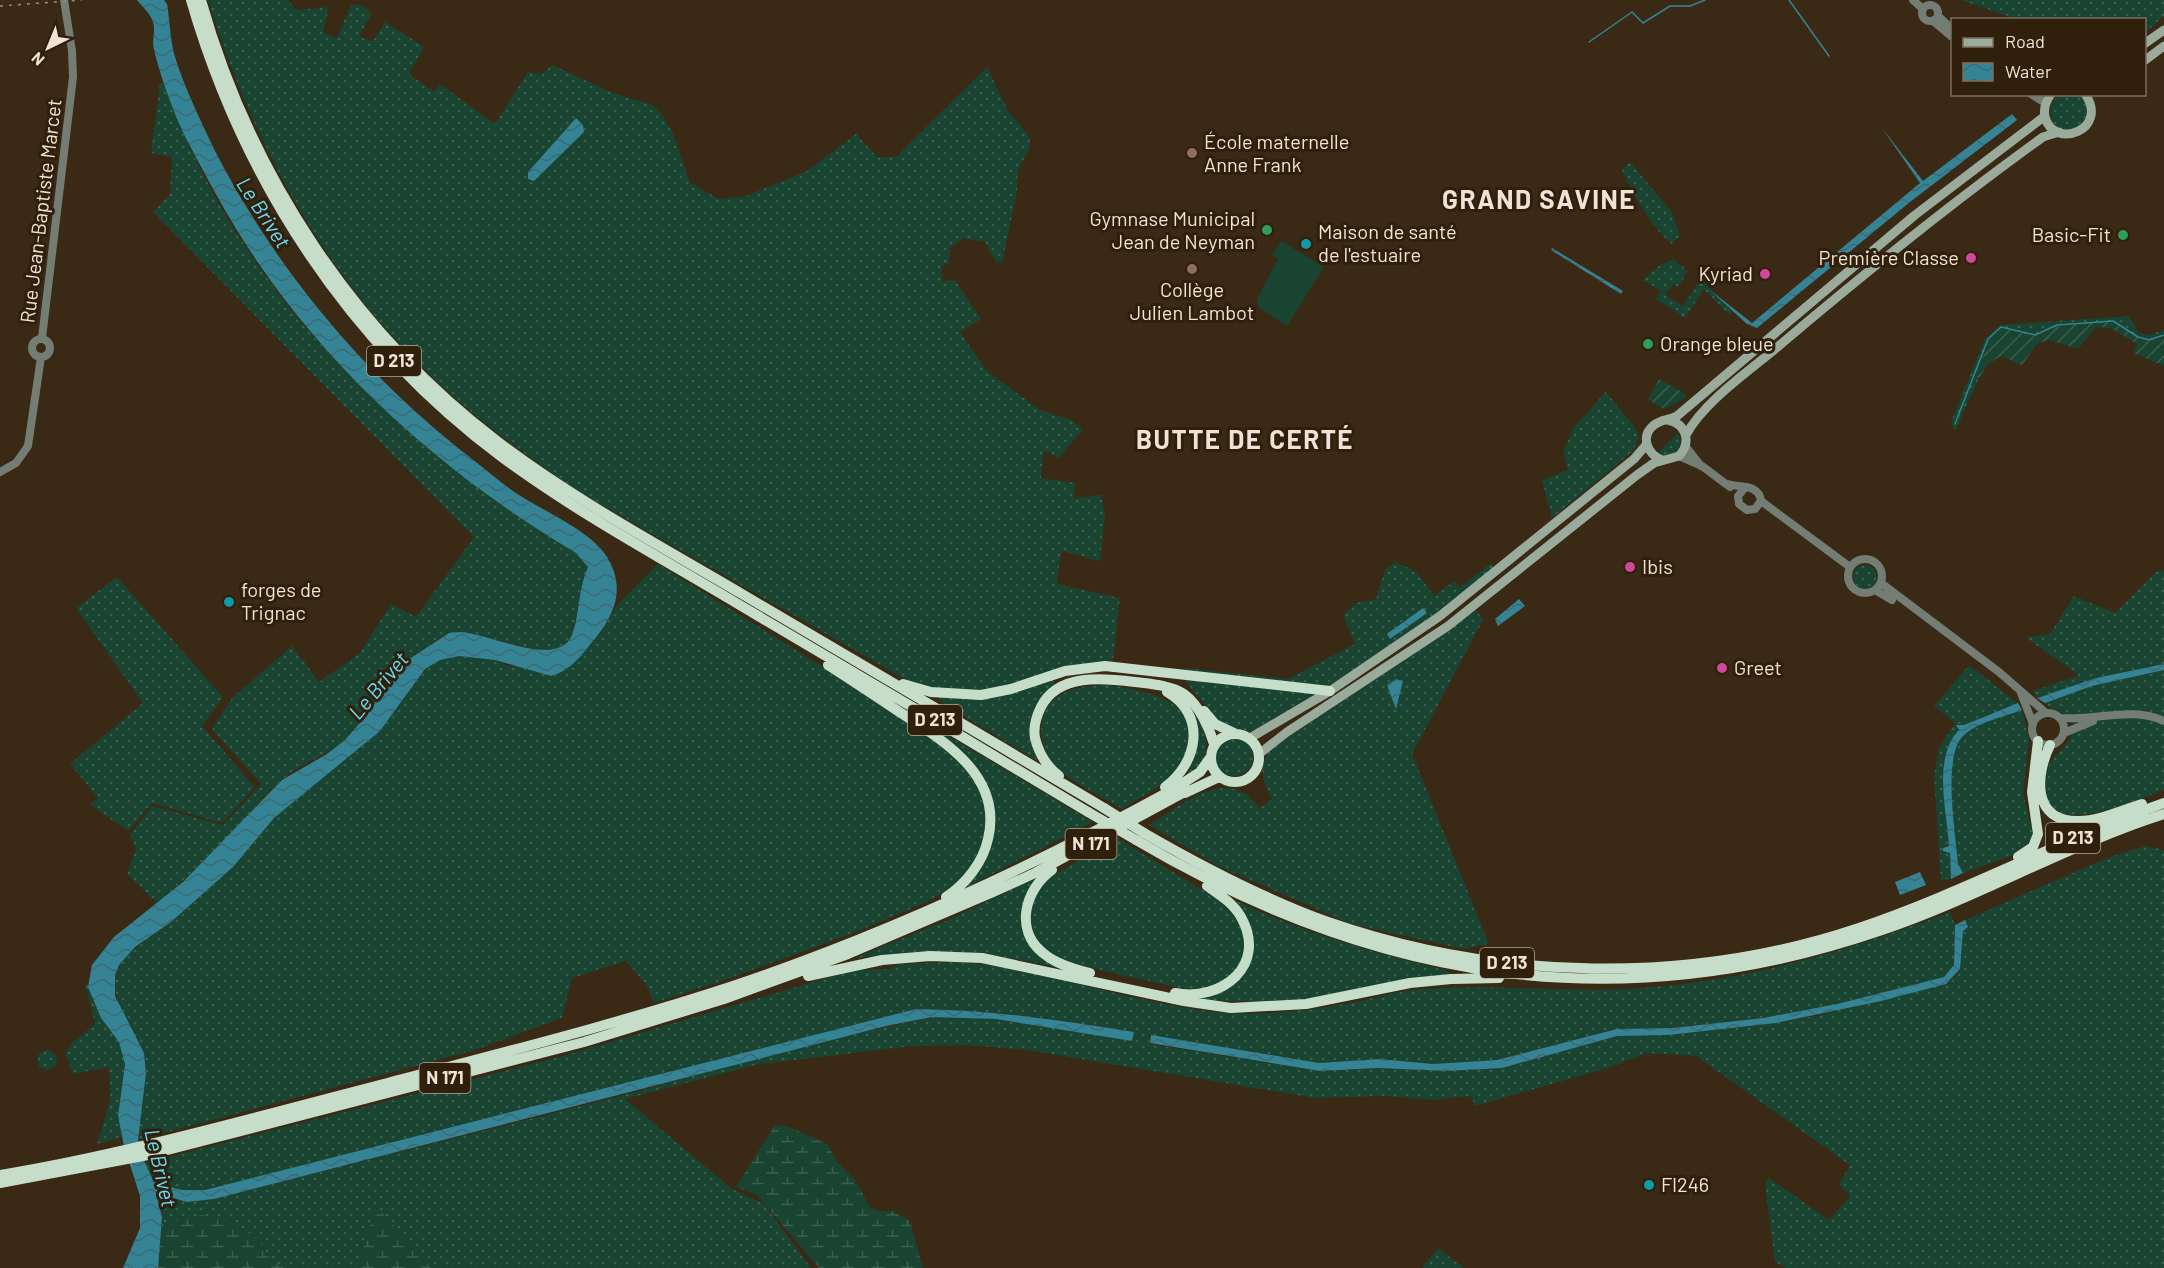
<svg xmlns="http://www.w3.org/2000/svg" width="2164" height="1268" viewBox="0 0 2164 1268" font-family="Barlow,sans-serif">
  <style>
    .grass { fill: url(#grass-dots) }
    .wetland { fill: url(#wetland-marsh) }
    .garden { fill: url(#garden-furrows) }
    .pitch { fill: #184431 }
    .water { fill: url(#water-waves) }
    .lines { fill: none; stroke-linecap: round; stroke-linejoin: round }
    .stream { stroke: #348496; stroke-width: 1.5 }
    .tertiary { stroke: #737d74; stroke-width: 8 }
    .secondary { stroke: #9aab9c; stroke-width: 9 }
    .trunk { stroke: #c6dec9; stroke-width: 10 }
    .rail { stroke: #9b8d7d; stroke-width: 1.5; stroke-dasharray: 3 6; stroke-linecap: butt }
    .trunk-bridge { stroke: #c6dec9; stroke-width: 10 }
    .education-dot { fill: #8d6e63; stroke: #2f1f0b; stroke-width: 2 }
    .leisure-dot { fill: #2e9e5b; stroke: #2f1f0b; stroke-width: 2 }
    .culture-dot { fill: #0f9aa8; stroke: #2f1f0b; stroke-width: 2 }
    .hotel-dot { fill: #d1479c; stroke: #2f1f0b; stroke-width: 2 }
    .labels { text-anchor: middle; stroke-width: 6; stroke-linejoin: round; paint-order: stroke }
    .shield { fill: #2f1f0b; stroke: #b5a89a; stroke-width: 1.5 }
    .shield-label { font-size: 18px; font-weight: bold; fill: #efe3d7 }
    .poi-label { font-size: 20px; fill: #efe3d7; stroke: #2f1f0b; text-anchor: start }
    .street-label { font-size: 20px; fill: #efe3d7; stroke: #2f1f0b }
    .water-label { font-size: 21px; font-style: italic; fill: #68dcf8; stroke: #2f1f0b }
    .district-label { font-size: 26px; font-weight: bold; letter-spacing: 1.5px; fill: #efe3d7; stroke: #2f1f0b }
  </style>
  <defs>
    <pattern id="grass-dots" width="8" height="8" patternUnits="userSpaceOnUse" patternTransform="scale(1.5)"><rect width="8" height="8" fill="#184431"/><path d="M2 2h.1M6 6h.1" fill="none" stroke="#3a5f4e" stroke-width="1.8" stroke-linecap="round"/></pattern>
    <pattern id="wetland-marsh" width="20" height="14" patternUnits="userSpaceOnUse" patternTransform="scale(1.5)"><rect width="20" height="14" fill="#184431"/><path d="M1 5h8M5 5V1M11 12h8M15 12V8" fill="none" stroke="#3a5f4e"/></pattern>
    <pattern id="garden-furrows" width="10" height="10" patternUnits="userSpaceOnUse" patternTransform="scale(1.5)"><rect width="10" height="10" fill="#184431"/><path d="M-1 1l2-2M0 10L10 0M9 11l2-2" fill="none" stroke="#3a5f4e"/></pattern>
    <pattern id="water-waves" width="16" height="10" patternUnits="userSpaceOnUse" patternTransform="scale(1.5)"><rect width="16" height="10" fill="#348496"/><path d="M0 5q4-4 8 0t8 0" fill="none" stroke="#3c6a74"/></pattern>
  </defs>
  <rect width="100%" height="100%" fill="#3a2915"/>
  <path class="grass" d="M208,0H288L296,10L329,7L323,32L337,38L351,5L360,4L372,13L359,37L373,41L385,22L424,47L409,74L434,92L440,84L495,124L528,72L542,74L552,65L613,93L653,105L663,116L674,136L690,183L719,199L746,196L807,171L856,134L877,157H896L987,67L1007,109L1030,138L1029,149L1018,170L1017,192L1002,263L995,261L985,242L964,238L950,248L949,263L941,267L943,282L955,280L981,319L960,332L986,370L1040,410L1071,420L1083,429L1059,458L1044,450L1041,478L1075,483L1074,498L1102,495L1105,516L1100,561L1061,551L1057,584L1120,598L1113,660L1051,672L1054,685C1028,708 1025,729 1038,761L942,703L938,696L908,681L574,489C526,455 477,420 434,379C324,275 253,144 208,0Z
    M1961,0H2164V16L2145,33L2144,20L2017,19Z
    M165,82C229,280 400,449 576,553L588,566C579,587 579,625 569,641C551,666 481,629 452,633C442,635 429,645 420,651C388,670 376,708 351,734C332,755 304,761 283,779C262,796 246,819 227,838C205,861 181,883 157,903L127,874L136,849L130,835L152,806L223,825L261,784L212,729L232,698L292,646L319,682L360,653L391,604L416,617L474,537L153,212L170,194L172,157L151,153L160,84Z
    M2050 112a19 19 0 1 1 38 0a19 19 0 1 1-38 0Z
    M1630,162L1671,211L1680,236L1672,244C1650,226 1634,195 1622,170Z
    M1673,259L1688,271L1678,287L1674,284L1665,294L1683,306L1701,279L1732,311L1729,315L1704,289L1685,318L1656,299L1661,291L1645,281L1641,282L1657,267Z
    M2129,316L2139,333L2149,335L2164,330V337L2151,342L2112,323H2087L2052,328L2036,337L2002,328L1976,376L1979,378L1955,431L1951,422L1985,339L2000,325Z
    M1606,392L1636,429L1639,438L1633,451L1552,518L1542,480L1568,470L1563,452L1574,427Z
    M1678,432L1681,443L1678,452L1666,457L1657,454Z
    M1396,562L1417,572L1434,596L1454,581L1460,587L1491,563L1494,569C1418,629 1338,684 1254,732L1224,727L1186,682V668L1288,679L1355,644L1343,615L1356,603L1376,599L1385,570Z
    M658,564L894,711L897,705L1093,822L967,887L954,886L927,902L861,930L725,980L654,1003L647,986L626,961L572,978L562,1018L475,1050L138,1140L146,1073L144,1053L119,1005L114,986L116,970L130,952L171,922L233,867L274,818L380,731L425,669L440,660L459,656L495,660L509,666L567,669L601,633L616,606Z
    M1853 577a12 12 0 1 1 24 0a12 12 0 1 1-24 0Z
    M2164,570V664L2096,678L2037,698L2033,691L2079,675L2025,637L2050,634L2074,596L2115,613L2156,572Z
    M117,577L223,697L202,726L255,787L222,823L152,803L128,831L90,805L98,798L70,764L143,703L76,608Z
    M1475,608L1483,620L1412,754L1489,944L1463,949L1351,924L1218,866L1149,825C1176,809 1214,774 1246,794C1251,798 1255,804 1260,808L1272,799C1260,776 1258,767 1273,745L1440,635Z
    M1969,665L2018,703L1964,725L1956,724L1959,730C1933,757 1947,812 1949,846L1944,848L1950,853L1951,879L1941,880L1934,776L1939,748L1955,723L1934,706Z
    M2164,670V790C2138,799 2052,839 2046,794C2044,784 2045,773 2050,763C2057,751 2076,740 2073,725C2070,712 2052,711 2045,703L2092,686Z
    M1109,685C1141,690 1203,699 1188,748C1185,758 1182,769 1173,776C1158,789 1138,798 1122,809C1102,796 1077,785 1059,770C1038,751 1032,710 1060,695C1077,686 1091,686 1109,685Z
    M1187,702C1202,723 1212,738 1202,764L1186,775C1202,746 1200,731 1187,702Z
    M2022,710L2029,739L2023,793L2033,834L2028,847L2017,854L1963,873L1958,864C1956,835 1942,757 1963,736C1977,722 2004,717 2022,710Z
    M1215 757a19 19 0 1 1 38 0a19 19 0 1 1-38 0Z
    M1117,838L1214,897L1230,910L1237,901C1305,934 1376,953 1449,971L1450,974L1316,999L1263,1002L1199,1000L1184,989L1065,962L1061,969C985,949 932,950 854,958L948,920L1031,880L1047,879Z
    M2145,846L2164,850V1268H1786L1775,1262L1765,1184L1769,1178L1829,1220L1850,1196L1839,1184L1850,1165L1696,1056L1648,1053L1607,1068L1475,1106L1471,1096L1434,1100L1385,1096L1315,1098L1027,1050L968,1045L912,1046L759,1064L625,1099L732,1189L764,1204L811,1268H157L162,1217L160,1201L156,1193L187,1202L214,1199L624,1095L818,1042L932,1017L996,1019L1132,1040L1134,1032C1061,1020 990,1010 916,1009L205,1190C189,1190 162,1192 152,1177C149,1173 148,1167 145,1163L559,1057L853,970L890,969L900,964C923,964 947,961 969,963C1053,971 1133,1004 1217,1012C1263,1016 1310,1011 1356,1002C1375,998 1394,992 1413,990C1485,983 1556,992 1628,989C1744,982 1842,953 1950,912L1955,925L1954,965L1944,977L1837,1004L1784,1015L1673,1028L1617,1029L1497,1060L1433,1064L1379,1059L1319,1063L1149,1035L1150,1044L1320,1071L1377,1068L1447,1071L1502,1068L1617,1036L1668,1035L1776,1023L1815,1016L1946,984L1959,972L1963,931L1967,928L1965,920L2107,858Z
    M88,983L94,1004L119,1042L125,1061L118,1116L122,1137L97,1144L110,1101L109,1067L73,1074L65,1053L72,1043L95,1024L85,985Z
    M37 1060a10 10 0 1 1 20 0a10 10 0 1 1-20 0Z
    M1438,1248L1464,1268H1422Z"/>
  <path class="wetland" d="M775,1125L789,1127L827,1144L838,1163L856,1181L870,1207L879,1211H892L910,1221L923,1268H819L757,1195L736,1187Z
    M377,1207L431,1268H361L362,1252Z
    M202,1215C221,1217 240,1224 254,1237C266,1248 269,1260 284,1268H158L162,1224Z"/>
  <path class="garden" d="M2097,322L2112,323L2150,342L2164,337V366L2134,353L2137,344L2110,328L2096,327L2078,349L2048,340L2037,344L2022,365L2001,356L1988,364L1979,378L1975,376L1989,343L2002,328L2036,337L2055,327Z
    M1659,379L1684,393L1686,398L1664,409L1648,400Z"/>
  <path class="pitch" d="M1281,241L1324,267L1287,326L1259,308L1257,299L1278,259L1272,255Z"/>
  <path class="water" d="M137,0H164L167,4C170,21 170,41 175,57C185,89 200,119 214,149C276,270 365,376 472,459C488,471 503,485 519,495C545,512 591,531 607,557C628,591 612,620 589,646C578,660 568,671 551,676L495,660L459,656L440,660L425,669L380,731L274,818L233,867L171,922L135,947L119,965L115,975V996L144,1053L146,1073L138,1140L145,1163L152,1178L163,1185L182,1190H205L916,1009C990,1010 1061,1020 1134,1032L1132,1041L996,1019L932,1017L886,1026L214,1199L187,1202L156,1193L162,1217L158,1268H123L140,1228V1196L124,1146L118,1116L125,1064L119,1042L101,1018L88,987L92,965L114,937L183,882L282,780L327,754L345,740L366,716L403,663L449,633L459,632C487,632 558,670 572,635C580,613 578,589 588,567L576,553C453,480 340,382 259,264C232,225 210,184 188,142C176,120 159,73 154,49C152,43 154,36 154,31C155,17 145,10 137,0Z
    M2012,114L2017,120L1910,202L1757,328L1747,324L1710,290L1752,323L1920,183L1882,128L1923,181Z
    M576,118L583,125L584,132L534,181L528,179V172Z
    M1552,248L1623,291L1621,294L1551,250Z
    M1519,599L1525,606L1498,626L1495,619Z
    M1423,608L1427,613L1390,639L1387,634Z
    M2164,664V670L2092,686L2045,703L2037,698L2096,678Z
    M1396,679L1403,681L1396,709L1387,685Z
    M2018,703L2022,710C2004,717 1977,722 1963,736C1942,757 1956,835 1958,864L1963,873L1951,879L1950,853L1943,851V848L1949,846C1947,811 1932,758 1959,730L1956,725H1964Z
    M1920,872L1926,885L1900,895L1895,882Z
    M1965,920L1968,927L1963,931L1960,969L1946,984L1881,1001L1776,1023L1668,1035L1617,1036L1502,1068L1447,1071L1377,1068L1320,1071L1150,1043L1151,1035L1319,1063L1379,1059L1433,1064L1497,1060L1617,1029L1673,1028L1763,1018L1837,1004L1944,977L1954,965L1955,925Z"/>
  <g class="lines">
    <path class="stream" d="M1789,0L1829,56
      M1589,42L1632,12L1643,23L1670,6H1690L1705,0
      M1955,424L1988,339L2001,327L2035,335L2057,325L2113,321L2138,337L2149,340L2164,335"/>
    <path class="tertiary" d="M1913,0L1923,9
      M1922 13a8 8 0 1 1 16 0a8 8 0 1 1-16 0Z
      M1938,16L1952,29
      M1933,21L1952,37
      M2031,94L2045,103
      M42,338L73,77L72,51L64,0
      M32 348a9 9 0 1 1 18 0a9 9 0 1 1-18 0Z
      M1686,447L1701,466
      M1679,456L1702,466L1730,487
      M0,472L16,463L28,446L41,357
      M1728,484C1741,488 1759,484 1761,501L1755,509L1747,510L1739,504L1738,496L1744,489
      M1761,501L1850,567
      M1848 576a17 17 0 1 1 34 0a17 17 0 1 1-34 0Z
      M1881,583L1999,672L2046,713
      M1875,590L1892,600
      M2021,693L2033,724
      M2032 729a16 16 0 1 1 32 0a16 16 0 1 1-32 0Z
      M2060,718C2096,721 2131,706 2164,721
      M2064,733L2093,721"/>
    <path class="secondary" d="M2144,44L2164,30
      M2144,61L2164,46
      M2051,94C2046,101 2043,108 2045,117C2054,151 2110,129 2085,94
      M1686,435C1702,404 1746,373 1774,350C1861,276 1950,204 2043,137L2059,132
      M1662,460C1647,454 1640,436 1654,425C1661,419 1670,420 1677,416L1915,215L2045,116
      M1250,738L1330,691L1440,616L1634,459L1647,444
      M1259,754L1287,732L1448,626L1637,475L1654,463L1679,456C1692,442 1686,424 1668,420"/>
    <path class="trunk" d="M191,0C244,183 350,344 503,458C579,514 663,559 743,607C859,675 973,743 1088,812
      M201,0C250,174 353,331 497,441C573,499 659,545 742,594C862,665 984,736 1104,808
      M828,665C853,681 877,697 901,713C946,742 1003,777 988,839C983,862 966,884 946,897
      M903,684L931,692L981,695L1011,689L1065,671L1105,666L1330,691
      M1204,711L1215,724L1234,733
      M1211 758a24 24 0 1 1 48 0a24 24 0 1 1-48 0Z
      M2050,745C2035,776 2032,822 2079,821C2099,821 2122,810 2142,804
      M1059,776C1046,766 1039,754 1035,738C1033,727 1036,717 1041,707C1058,673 1103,678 1135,682C1151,684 1170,685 1184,694C1199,705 1209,727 1214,744
      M1165,787C1198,763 1207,715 1167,692
      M1185,793L1219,777
      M1144,833C1203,867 1264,899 1328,922C1498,981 1689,985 1859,928C1963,893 2060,840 2164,803
      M1136,840C1375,981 1617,1021 1882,930C1979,897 2067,845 2164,814
      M2018,857L2033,847L2038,834L2032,792L2038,741
      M1052,870C1025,889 1014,930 1043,953C1056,964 1073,969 1090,973
      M808,976L882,960L930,956L982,958L1184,1001L1231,1008L1306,1004L1410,983L1451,979L1499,978
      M1175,993C1222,1002 1268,965 1241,917C1233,903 1220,895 1207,886
      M0,1175C127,1154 251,1118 376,1086C497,1054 618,1024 736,985C887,934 1034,866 1174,789L1200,772L1210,758
      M0,1183L148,1155L584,1042L724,999L848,954L991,893L1035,873L1188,790"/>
    <path class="rail" d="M0,6L82,0"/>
    <path class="trunk-bridge" d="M1104,808L1144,833
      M1088,812L1136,840"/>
  </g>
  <g class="education-dot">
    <circle cx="1192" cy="153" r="6"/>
    <circle cx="1192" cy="269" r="6"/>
  </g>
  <g class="leisure-dot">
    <circle cx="1267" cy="230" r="6"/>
    <circle cx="2123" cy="235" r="6"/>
    <circle cx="1648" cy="344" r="6"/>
  </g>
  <g class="culture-dot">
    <circle cx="1306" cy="244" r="6"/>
    <circle cx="229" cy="602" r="6"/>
    <circle cx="1649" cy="1185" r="6"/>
  </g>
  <g class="hotel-dot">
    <circle cx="1971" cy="258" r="6"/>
    <circle cx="1765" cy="274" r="6"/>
    <circle cx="1630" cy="567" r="6"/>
    <circle cx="1722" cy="668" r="6"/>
  </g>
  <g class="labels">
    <g class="shield">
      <rect x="367" y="346" width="54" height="30" rx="4.5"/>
      <rect x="908" y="705" width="54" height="30" rx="4.5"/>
      <rect x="2046" y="823" width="54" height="30" rx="4.5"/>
      <rect x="1065.5" y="829" width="51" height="30" rx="4.5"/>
      <rect x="1480" y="948" width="54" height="30" rx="4.5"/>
      <rect x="419.5" y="1063" width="51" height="30" rx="4.5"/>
    </g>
    <g class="shield-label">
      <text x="394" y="367">D 213</text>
      <text x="935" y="726">D 213</text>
      <text x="2073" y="844">D 213</text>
      <text x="1091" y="850">N 171</text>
      <text x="1507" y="969">D 213</text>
      <text x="445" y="1084">N 171</text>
    </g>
    <g class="poi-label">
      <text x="1204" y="149">École maternelle<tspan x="1204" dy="23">Anne Frank</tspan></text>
      <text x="1255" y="226" text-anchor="end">Gymnase Municipal<tspan x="1255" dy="23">Jean de Neyman</tspan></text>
      <text x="1318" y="239">Maison de santé<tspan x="1318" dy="23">de l'estuaire</tspan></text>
      <text x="2111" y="242" text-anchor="end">Basic-Fit</text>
      <text x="1959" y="265" text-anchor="end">Première Classe</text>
      <text x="1753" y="281" text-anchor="end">Kyriad</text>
      <text x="1192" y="297" text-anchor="middle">Collège<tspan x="1192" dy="23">Julien Lambot</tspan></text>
      <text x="1660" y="351">Orange bleue</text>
      <text x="1642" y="574">Ibis</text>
      <text x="241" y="597">forges de<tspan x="241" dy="23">Trignac</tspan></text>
      <text x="1734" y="675">Greet</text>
      <text x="1661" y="1192">Fl246</text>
    </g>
    <g class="street-label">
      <text transform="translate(41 211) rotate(-83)" y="7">Rue Jean-Baptiste Marcet</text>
    </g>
    <g class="water-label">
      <text transform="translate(263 213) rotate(57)" y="7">Le Brivet</text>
      <text transform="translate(379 686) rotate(-50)" y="7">Le Brivet</text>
      <text transform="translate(160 1168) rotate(77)" y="7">Le Brivet</text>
    </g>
    <g class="district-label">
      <text x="1539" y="209">GRAND SAVINE</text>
      <text x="1245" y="449">BUTTE DE CERTÉ</text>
    </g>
  </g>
  <rect x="1951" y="18" width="195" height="78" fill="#2f1f0b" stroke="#7c6d5d" stroke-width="1.5"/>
  <rect x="1963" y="38" width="30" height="9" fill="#9aab9c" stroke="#7c6d5d" stroke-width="1.5"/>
  <text x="2005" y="48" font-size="18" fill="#efe3d7">Road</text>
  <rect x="1963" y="63" width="30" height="18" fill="url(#water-waves)" stroke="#7c6d5d" stroke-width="1.5"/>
  <text x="2005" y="78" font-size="18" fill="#efe3d7">Water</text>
  <g transform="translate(48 48) rotate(223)" stroke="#2f1f0b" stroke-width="4.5" paint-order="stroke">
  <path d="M0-4.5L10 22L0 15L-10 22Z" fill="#efe3d7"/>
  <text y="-9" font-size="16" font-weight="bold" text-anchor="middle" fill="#efe3d7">N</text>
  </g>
</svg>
